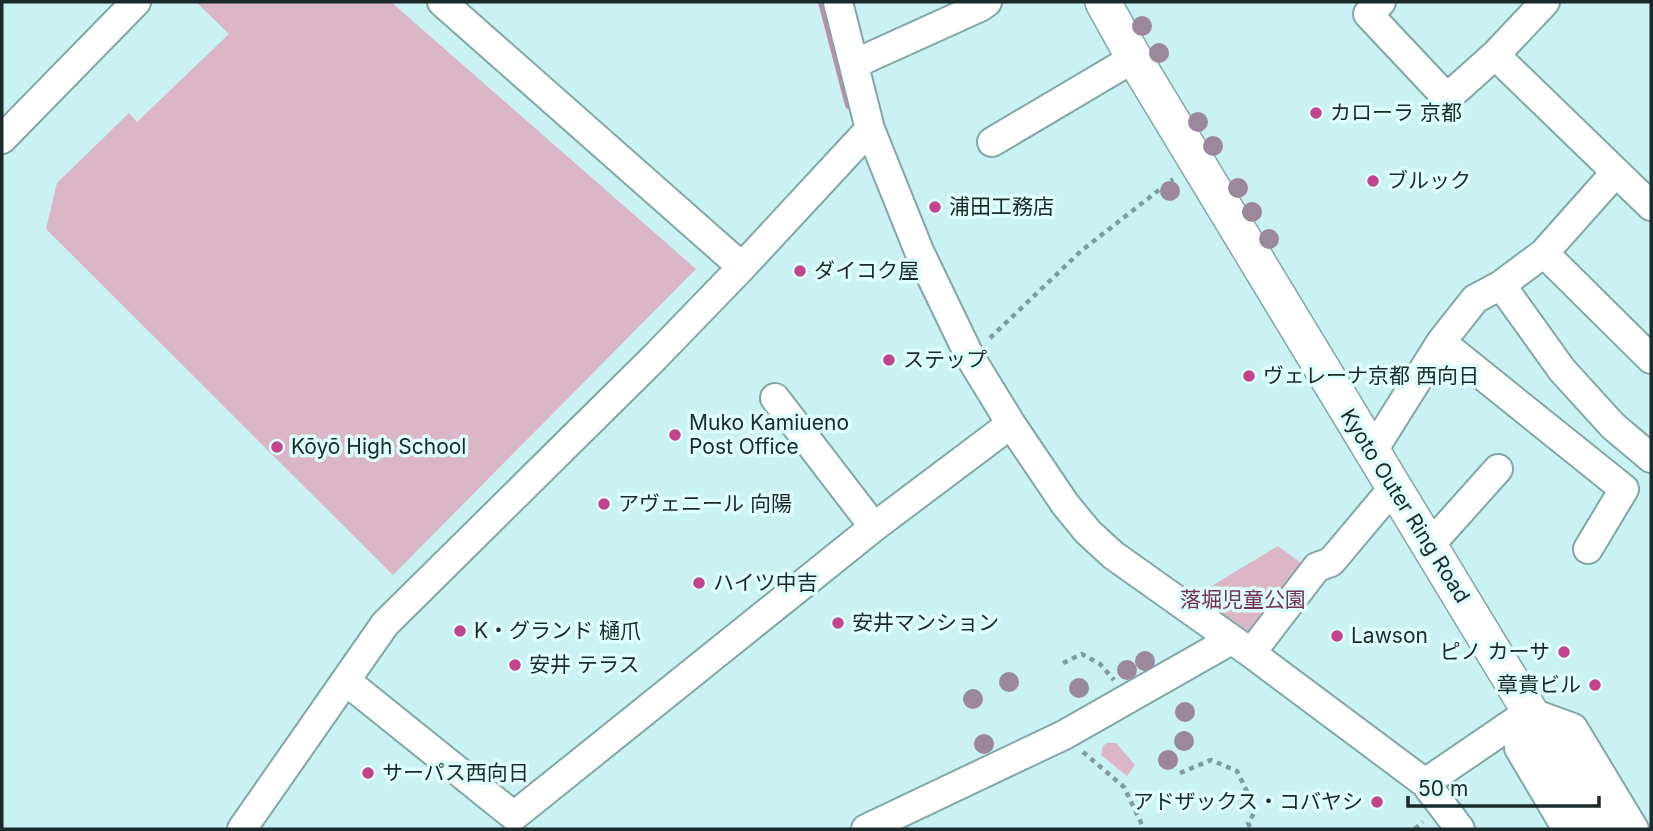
<svg xmlns="http://www.w3.org/2000/svg" width="1653" height="831" viewBox="0 0 1653 831" font-family="Inter,'Noto Sans JP',sans-serif">
  <style>
    .green { fill: #dab6c7 }
    .lines { fill: none; stroke-linecap: round; stroke-linejoin: round }
    .stream { stroke: #c38ca7; stroke-width: 8 }
    .minor-casing { stroke: #81a7a9; stroke-width: 32 }
    .major-casing { stroke: #81a7a9; stroke-width: 38 }
    .path { stroke: #819e9f; stroke-width: 4.5; stroke-dasharray: 5 5; stroke-linecap: butt }
    .minor { stroke: #fff; stroke-width: 28 }
    .major { stroke: #fff; stroke-width: 35 }
    .tree { fill: #9c889d }
    .poi-dot { fill: #c4438d; stroke: #ddfdff; stroke-width: 2.5 }
    .labels { text-anchor: middle; stroke-width: 7; stroke-linejoin: round; paint-order: stroke }
    .poi-label { font-size: 21px; fill: #1a292a; stroke: #ddfdff; text-anchor: start }
    .street-label { font-size: 21px; fill: #1a292a; stroke: #ddfdff }
    .park-label { font-size: 21px; fill: #763257; stroke: #ddfdff }
  </style>
  <rect width="100%" height="100%" fill="#caf1f3"/>
  <path class="green" d="M196,2H391L696,269L393,575L46,229L57,183L129,113L137,122L229,34Z
    M1278,546L1301,563L1284,593L1249,639L1190,599Z
    M1107,743H1116L1135,765L1127,776L1101,755L1103,746Z"/>
  <g class="lines">
    <path class="stream" d="M822,2L849,105"/>
    <g class="minor-casing">
      <path id="minor" d="M442,2L742,267
        M838,2L870,129L919,251L970,357L1011,424L1065,504L1088,532L1113,555L1251,653L1425,783L1460,829
        M1381,2L1368,14L1447,98L1495,55
        M1545,2L1495,55L1651,206
        M854,64L980,7L987,2
        M2,139L136,2
        M992,142L1134,58
        M1544,253L1651,359
        M1501,285L1562,370L1613,426L1651,458
        M1441,342L1624,489L1588,549
        M775,398L874,527
        M1372,452L1441,342L1475,299L1501,285L1544,253L1616,172
        M1430,545L1498,469
        M1251,653L1317,567L1331,562L1394,487
        M346,681L514,816L874,527L1011,424
        M1529,712L1573,728L1634,829
        M1529,712L1519,748L1567,829
        M1425,783L1529,712
        M242,829L385,624L654,358L742,267L870,129
        M866,829L1064,735L1231,640"/>
    </g>
    <g class="major-casing">
      <path id="major" d="M1103,2L1134,58L1601,829"/>
    </g>
    <path class="path" d="M990,338L1081,251L1173,179
      M1063,663L1082,654L1100,664L1114,680
      M1083,752L1124,787L1144,829
      M1180,773L1211,760L1237,771L1256,810L1248,823L1251,829
      M1415,829L1423,822"/>
    <use href="#minor" class="minor"/>
    <use href="#major" class="major"/>
  </g>
  <g class="tree">
    <circle cx="1142" cy="26" r="10"/>
    <circle cx="1159" cy="53" r="10"/>
    <circle cx="1198" cy="122" r="10"/>
    <circle cx="1213" cy="146" r="10"/>
    <circle cx="1238" cy="188" r="10"/>
    <circle cx="1170" cy="191" r="10"/>
    <circle cx="1252" cy="212" r="10"/>
    <circle cx="1269" cy="239" r="10"/>
    <circle cx="1145" cy="661" r="10"/>
    <circle cx="1127" cy="670" r="10"/>
    <circle cx="1009" cy="682" r="10"/>
    <circle cx="1079" cy="688" r="10"/>
    <circle cx="973" cy="699" r="10"/>
    <circle cx="1185" cy="712" r="10"/>
    <circle cx="1184" cy="741" r="10"/>
    <circle cx="984" cy="744" r="10"/>
    <circle cx="1168" cy="760" r="10"/>
  </g>
  <g class="poi-dot">
    <circle cx="1316" cy="113" r="7"/>
    <circle cx="1373" cy="181" r="7"/>
    <circle cx="935" cy="207" r="7"/>
    <circle cx="800" cy="271" r="7"/>
    <circle cx="889" cy="360" r="7"/>
    <circle cx="1249" cy="376" r="7"/>
    <circle cx="675" cy="435" r="7"/>
    <circle cx="277" cy="447" r="7"/>
    <circle cx="604" cy="504" r="7"/>
    <circle cx="699" cy="583" r="7"/>
    <circle cx="838" cy="623" r="7"/>
    <circle cx="460" cy="631" r="7"/>
    <circle cx="1337" cy="636" r="7"/>
    <circle cx="1564" cy="652" r="7"/>
    <circle cx="515" cy="665" r="7"/>
    <circle cx="1595" cy="685" r="7"/>
    <circle cx="368" cy="773" r="7"/>
    <circle cx="1377" cy="802" r="7"/>
  </g>
  <g class="labels">
    <g class="poi-label">
      <text x="1330" y="120">カローラ 京都</text>
      <text x="1387" y="188">ブルック</text>
      <text x="949" y="214">浦田工務店</text>
      <text x="814" y="278">ダイコク屋</text>
      <text x="903" y="367">ステップ</text>
      <text x="1263" y="383">ヴェレーナ京都 西向日</text>
      <text x="689" y="430">Muko Kamiueno<tspan x="689" dy="24">Post Office</tspan></text>
      <text x="291" y="454">Kōyō High School</text>
      <text x="618" y="511">アヴェニール 向陽</text>
      <text x="713" y="590">ハイツ中吉</text>
      <text x="852" y="630">安井マンション</text>
      <text x="474" y="638">K・グランド 樋爪</text>
      <text x="1351" y="643">Lawson</text>
      <text x="1550" y="659" text-anchor="end">ピノ カーサ</text>
      <text x="529" y="672">安井 テラス</text>
      <text x="1581" y="692" text-anchor="end">章貴ビル</text>
      <text x="382" y="780">サーパス西向日</text>
      <text x="1363" y="809" text-anchor="end">アドザックス・コバヤシ</text>
    </g>
    <g class="street-label">
      <text transform="translate(1405 506) rotate(58)" y="7">Kyoto Outer Ring Road</text>
    </g>
    <g class="park-label">
      <text x="1243" y="607">落堀児童公園</text>
    </g>
  </g>
  <rect width="1653" height="831" fill="none" stroke="#1a292a" stroke-width="7"/>
  <path d="M1408 796v10h191v-10" fill="none" stroke="#1a292a" stroke-width="3.5"/>
  <text x="1418" y="796" font-size="21" fill="#1a292a" stroke="#ddfdff" stroke-width="5" paint-order="stroke">50 m</text>
</svg>
